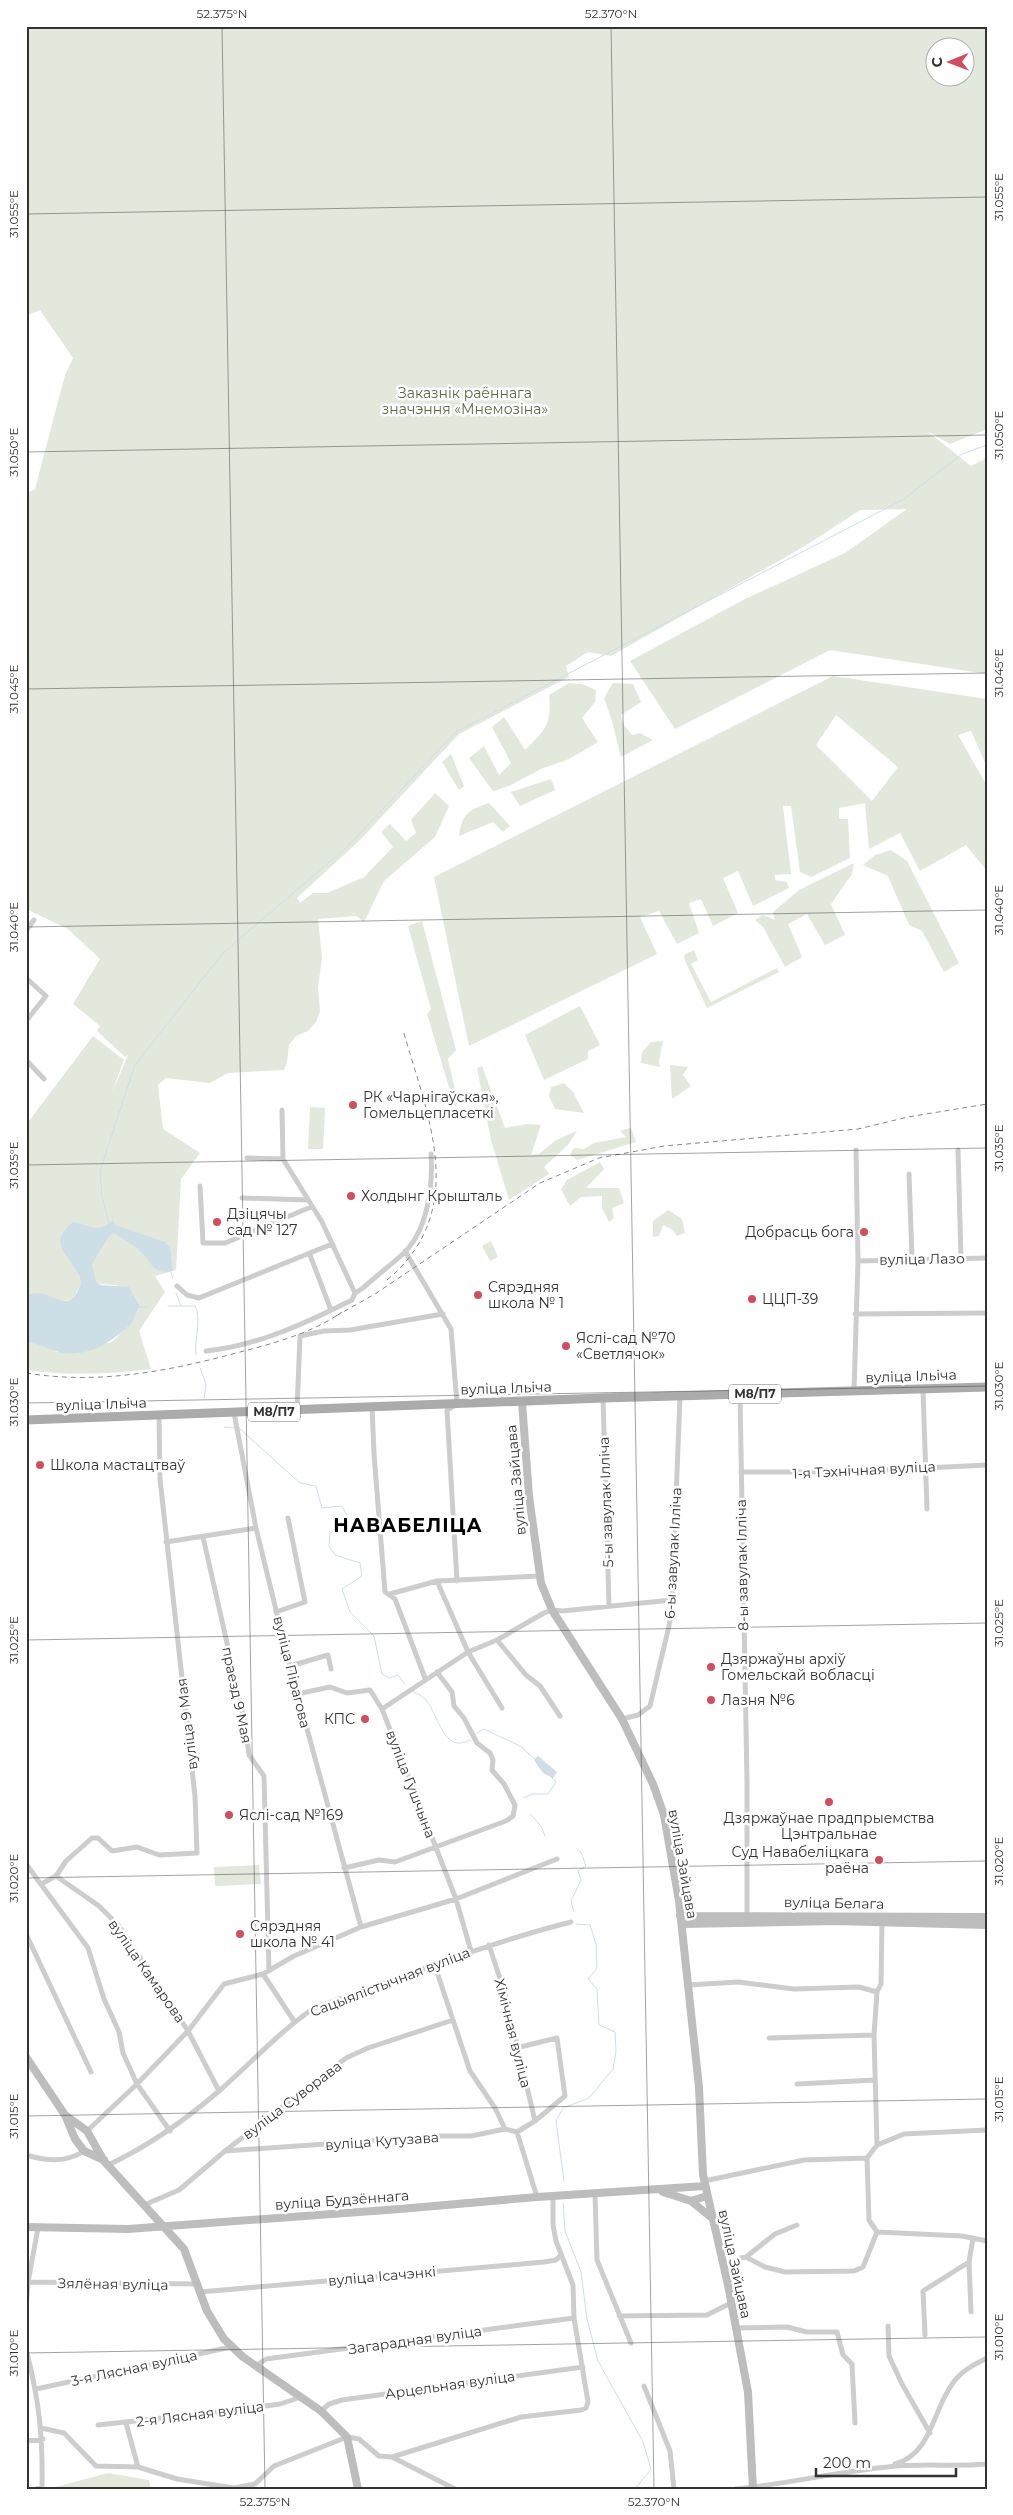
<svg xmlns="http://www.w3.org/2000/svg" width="1013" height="2515" viewBox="0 0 1013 2515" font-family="Montserrat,sans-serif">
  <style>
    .green { fill: #e3e8dd; fill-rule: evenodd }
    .water { fill: #cedee6 }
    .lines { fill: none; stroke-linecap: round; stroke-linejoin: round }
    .stream { stroke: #cedee6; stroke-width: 1 }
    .street { stroke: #cdcdcd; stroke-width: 5 }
    .secondary { stroke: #bdbdbd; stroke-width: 8 }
    .primary { stroke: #ababab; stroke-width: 9 }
    .rail { stroke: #888; stroke-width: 1; stroke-dasharray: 5 4; stroke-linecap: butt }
    .ticks { fill: none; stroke: #333; stroke-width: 1; stroke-opacity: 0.45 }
    .poi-dot { fill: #d14e5f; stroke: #fff; stroke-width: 2 }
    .labels { text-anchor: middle; stroke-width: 5; stroke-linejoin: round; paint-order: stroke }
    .shield { fill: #fff; stroke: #707070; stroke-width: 1 }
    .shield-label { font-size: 12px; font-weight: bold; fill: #333 }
    .park-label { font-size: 14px; fill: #586a45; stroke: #fff }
    .poi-label { font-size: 14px; fill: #333; stroke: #fff; text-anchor: start }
    .street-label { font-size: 14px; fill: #333; stroke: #fff }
    .district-label { font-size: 19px; font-weight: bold; letter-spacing: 1px; fill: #000; stroke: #fff }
    .neatline { fill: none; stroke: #333; stroke-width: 2 }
    .ticks-label { font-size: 12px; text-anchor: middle; fill: #333 }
  </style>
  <rect width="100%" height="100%" fill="#fff"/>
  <path class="green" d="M26,26H987V429L950,444L927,431L971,466L987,458V674L830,650L675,729L630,661L745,599L845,553L907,509L860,510L805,546L611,656L588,652L566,666L569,677L459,734L360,840L297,898L300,903L313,893H327L364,877L393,847L381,832L390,824L406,841L416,833L411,820L435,793L449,806L435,837L384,881L364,922L356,916L318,919L322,958L318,987L320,1011L316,1022L308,1031L296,1036L289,1045L287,1062L284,1070L228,1073L210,1083L166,1078L158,1085L163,1129L200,1153L181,1179L176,1270L155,1276L165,1292L139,1331L151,1369C110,1374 68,1376 26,1370V1342L37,1343L56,1352L112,1342L132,1322L140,1307L116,1285C103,1285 94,1282 82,1282L73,1299L62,1301L39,1293L26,1295V1125L93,1036L124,1060L112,1093L128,1055L125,1057L97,1031L100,1026L73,1004L100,959L68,929L26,909V494L35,489L65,375L73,358L40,310L26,316ZM936,48H966V78H936Z
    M833,676L987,699V767L971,731L958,735L987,786V871L966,845L920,871L900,833L869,849L865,803L839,808V819H848L850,858L811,877L800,872L791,806H783L791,874L775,875V880L787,882L789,888L753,906L738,871L723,878L738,913L713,926L701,899L689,903L699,933L677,944L659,911L640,917L657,954L469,1046L434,877ZM836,715L898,767L872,801L816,745Z
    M569,683L582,684L596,690L595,702L582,718L598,742L569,759L541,769L509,786L493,791L469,758L484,746L499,775L511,763L492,727L504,717L525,750C545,730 552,724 549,695Z
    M613,683L633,684L641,702L621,715L624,725L632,735L640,733L653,740L621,757L612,721L604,698Z
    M451,754L464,786L459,790L442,762Z
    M551,779L555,790L520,806L511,792Z
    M489,803L510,826L503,832L493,822L459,836C462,814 468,810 489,803Z
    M891,850L907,861L959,963L944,972L922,931L909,925L888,876L863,865L875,855Z
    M854,863L852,874L831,904L845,935L825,945L807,914L788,924L802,957L785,967L763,927L755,920L763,915L775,920L773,912L799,890Z
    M422,921L456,1050L448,1059L458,1103L455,1107L427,1014L431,1009L408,926Z
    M694,950L698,960L691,964L711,1002L777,968L779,972L707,1008L686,963L684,955Z
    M580,1006L600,1045L588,1051V1059L544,1080L525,1035Z
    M663,1041L659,1061L660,1067L641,1063L642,1052L651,1042Z
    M670,1065L688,1067L683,1075L691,1086L672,1099Z
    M482,1066L505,1128L527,1124L541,1125L531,1155L539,1154L556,1140L577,1131L568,1145L544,1167L549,1174L509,1200L491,1140L477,1068Z
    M564,1083L573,1092L584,1113L555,1109L549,1096L551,1087Z
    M310,1107L325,1108L323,1149H308Z
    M631,1128L636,1142L577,1160L570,1154L574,1148L584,1149L594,1143L626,1137L620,1131Z
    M600,1162L604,1169L586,1188H619L624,1203L612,1208L614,1218L609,1222L602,1208V1196L581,1197L570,1206L561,1190L567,1180Z
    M668,1210L682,1219L685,1233L677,1236L673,1230L663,1225L659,1236L653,1237V1221Z
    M491,1241L498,1257L490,1261L482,1246Z
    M259,1865L261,1884L215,1886L214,1867Z
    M108,2473L149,2480L151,2489H48Z"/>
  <path class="water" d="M113,1220L115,1225L165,1242L170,1248L173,1271C153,1276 151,1261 141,1252C134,1245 123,1239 114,1233L109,1236L92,1264L96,1282L101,1285L129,1287L140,1307C136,1312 135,1319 131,1324C110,1343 86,1360 55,1351C45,1348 37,1343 26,1342V1295C30,1294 34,1293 38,1293C56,1294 69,1314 80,1286C88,1267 38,1248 73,1222C92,1225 97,1235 113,1220Z
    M538,1756L557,1772L553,1778L543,1773L534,1760Z"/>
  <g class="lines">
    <path class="stream" d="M109,1224L102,1196L100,1171L135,1065L223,953L347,847L456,732L904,499L962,454L987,445
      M171,1272L173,1279
      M176,1293L181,1306H195C202,1319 194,1339 196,1355
      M168,1306H180
      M139,1307H148
      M200,1368L206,1384L204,1399
      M224,1427L236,1428
      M240,1429L300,1483L316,1486L322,1508L342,1506L348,1517L330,1534L329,1546L335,1555L360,1563L362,1576L342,1589L350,1612L374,1636L382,1674L390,1678L398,1675L405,1684
      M412,1691C417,1693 422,1696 426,1700C439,1715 443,1755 470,1740
      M477,1733L484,1729L520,1746L536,1760
      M524,1798L532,1794H548L556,1782L550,1776
      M531,1815L541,1826L545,1836
      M574,1912L571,1901L581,1880L578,1871L586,1866L581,1852L577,1850
      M564,2181L556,2121L563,2108L589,2098L613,2069L616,2051L615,2032L599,2025L597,1989L588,1979L597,1968L596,1944L590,1925L576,1924
      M563,2203L565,2231L581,2272L587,2319L598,2361L643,2442L651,2469L635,2489"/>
    <path class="street" d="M26,931L34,920
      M26,978L46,996L26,1021
      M26,1060L44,1079
      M282,1110L283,1159L322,1222L355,1293
      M958,1150L961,1258
      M247,1158L283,1159
      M909,1174L912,1258
      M200,1186L203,1243H225L311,1207
      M242,1198L307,1200
      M405,1251L451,1329L457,1404L447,1410L457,1581
      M310,1255L331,1310
      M858,1261L987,1258
      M177,1286L187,1295L199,1298L332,1244
      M855,1314L987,1313
      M206,1351C257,1346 306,1323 352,1300L355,1293L363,1288C376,1276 391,1265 404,1253C428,1229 433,1186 431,1154
      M923,1390L927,1509
      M854,1391L858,1261L856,1150
      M740,1395L747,1782V1916
      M603,1398L609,1606
      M372,1406L374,1454L385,1592L395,1599L425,1678
      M297,1410L300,1336L324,1331L350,1330L443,1314
      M234,1413L256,1528L288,1659L361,1927
      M741,1472H844L987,1465
      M203,1537L244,1718L249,1755L264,1776L269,1971
      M166,1542L256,1528
      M437,1581L468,1652L502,1708
      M390,1594L437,1581L540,1576
      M276,1612L305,1602L288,1518
      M497,1640L526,1675L540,1686L560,1716
      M290,1666L328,1655L331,1669
      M297,1694L330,1687L347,1693L370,1690L382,1709L456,1899L471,1951
      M382,1709L468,1652L497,1640L544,1613L552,1610L562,1611L672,1600
      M622,1719L638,1715L650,1706L669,1626L672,1600L680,1397
      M26,1864L88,1948L104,1999L119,2032L123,2053L137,2084L170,2131
      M344,1868L379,1860L395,1862L506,1821L513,1816L515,1805L504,1784L492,1770L493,1760L490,1753L477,1743L464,1718L454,1706L452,1692L437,1672
      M56,1876L99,1906L119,1926L188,2031L219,2091
      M43,1883L56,1876L66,1861L92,1838H98L112,1851L137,1847L159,1855L197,1853L195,1796L160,1479L159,1416
      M26,1934L91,2072
      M489,1945L505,1994L535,2121
      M435,1966L470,2071L495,2108L505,2129
      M263,1974L294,2021
      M688,1985L738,1982L794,1989L859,1987L877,1992L874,2035L877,2145
      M877,1992L881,1984L882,1921
      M769,2038L874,2035
      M797,2084L875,2080
      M87,2131L137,2084L188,2031L224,1984L263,1974L294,1956L361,1927L456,1899L557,1859
      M517,2132L537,2197
      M225,2151L441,2136H471L505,2129L517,2132L535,2121L565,2096L557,2038L516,2048
      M26,2155C47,2161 65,2163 84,2151
      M108,2165C149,2146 184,2121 219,2091C251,2063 279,2032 314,2008C400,1978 484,1944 571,1922
      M704,2181L804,2160L867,2158L877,2145L904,2134L987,2130
      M595,2194L597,2260L631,2343
      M144,2205L179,2190L225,2151L346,2058L368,2048L453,2020
      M877,2232L962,2236L987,2241
      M746,2257L775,2234L797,2225
      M969,2262L971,2312
      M26,2282L198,2284
      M728,2285L740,2258L746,2257L765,2267L785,2272L854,2271L863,2267L877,2232L869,2220L867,2158
      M200,2292L544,2262L556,2260L561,2255
      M26,2310L28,2282L38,2228
      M619,2316L707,2315L731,2303
      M888,2326L889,2356L902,2384L930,2433
      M736,2328L787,2327L807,2332H837L843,2355L852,2364L855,2423
      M925,2335L923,2291L969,2262L973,2238
      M26,2349C39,2399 43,2436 42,2488L36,2489
      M257,2365L266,2359L574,2318
      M644,2386L670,2451L674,2489
      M36,2389L231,2347
      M321,2411L329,2404L342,2400L583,2367
      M126,2423L138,2467
      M98,2425L244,2409L280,2404L301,2397
      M41,2428L64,2433L96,2466L138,2467L177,2479L234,2488L255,2484L274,2466L347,2437L359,2439L379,2456L392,2457L521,2417L581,2410L586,2408L588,2402L574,2318L573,2285L556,2241L553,2225V2196
      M26,2441L43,2439
      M392,2457L455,2489
      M895,2464C933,2453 932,2410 953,2383C961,2371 975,2364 987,2358
      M735,2489C787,2484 836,2472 887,2467C920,2463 954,2467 987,2464"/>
    <path class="secondary" d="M522,1402L529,1496L541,1583L552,1610L622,1719L653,1784L664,1815L679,1901L688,1985L699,2087L703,2175L728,2285L748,2392L753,2489
      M680,1916L987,1917
      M682,1924L835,1921L987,1925
      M26,2057L65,2115L75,2139L84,2151L104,2160
      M65,2115L87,2131L104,2161L184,2249L207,2311L224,2339L243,2357L321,2411L347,2437L358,2489
      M663,2192L691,2201L707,2196
      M691,2201L712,2218
      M26,2227L128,2229L400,2209L537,2197L705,2186"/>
    <path class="primary" d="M26,1420L603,1398L987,1387"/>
    <path class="rail" d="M387,1280C471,1210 427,1115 403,1030
      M336,1316L375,1294L540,1183L599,1158L664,1146L858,1129L908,1117L987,1104
      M26,1373C100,1385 169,1371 240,1352C275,1343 312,1333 342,1312"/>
  </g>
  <path class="ticks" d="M222,26L265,2489M611,26L654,2489M26,214L987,197M26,452L987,435M26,689L987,673M26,927L987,910M26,1165L987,1148M26,1403L987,1386M26,1640L987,1623M26,1878L987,1861M26,2116L987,2099M26,2353L987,2337"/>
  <g class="poi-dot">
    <circle cx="353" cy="1105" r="5"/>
    <circle cx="351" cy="1196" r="5"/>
    <circle cx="217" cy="1222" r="5"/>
    <circle cx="864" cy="1232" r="5"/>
    <circle cx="478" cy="1295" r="5"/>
    <circle cx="752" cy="1299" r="5"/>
    <circle cx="566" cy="1346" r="5"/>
    <circle cx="40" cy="1465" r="5"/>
    <circle cx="711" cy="1667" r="5"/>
    <circle cx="711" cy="1700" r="5"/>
    <circle cx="365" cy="1719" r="5"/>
    <circle cx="829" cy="1802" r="5"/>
    <circle cx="229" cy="1815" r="5"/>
    <circle cx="879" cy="1860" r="5"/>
    <circle cx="240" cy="1934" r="5"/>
  </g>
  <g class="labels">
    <g class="shield">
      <rect x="729" y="1384.5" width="52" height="19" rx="4"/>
      <rect x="248" y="1402.5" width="52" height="19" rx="4"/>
    </g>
    <g class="shield-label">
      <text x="755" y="1398">М8/П7</text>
      <text x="274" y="1416">М8/П7</text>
    </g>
    <g class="park-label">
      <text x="465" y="398">Заказнік раённага<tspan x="465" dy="16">значэння «Мнемозіна»</tspan></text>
    </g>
    <g class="poi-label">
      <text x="363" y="1102">РК «Чарнігаўская»,<tspan x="363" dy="16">Гомельцепласеткі</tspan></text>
      <text x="361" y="1201">Холдынг Крышталь</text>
      <text x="227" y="1219">Дзіцячы<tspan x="227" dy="16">сад № 127</tspan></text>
      <text x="854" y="1237" text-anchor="end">Добрасць бога</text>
      <text x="488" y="1292">Сярэдняя<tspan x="488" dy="16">школа № 1</tspan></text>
      <text x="762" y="1304">ЦЦП-39</text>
      <text x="576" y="1343">Яслі-сад №70<tspan x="576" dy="16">«Светлячок»</tspan></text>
      <text x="50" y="1470">Школа мастацтваў</text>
      <text x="721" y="1664">Дзяржаўны архіў<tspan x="721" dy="16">Гомельскай вобласці</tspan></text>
      <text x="721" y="1705">Лазня №6</text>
      <text x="355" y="1724" text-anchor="end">КПС</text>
      <text x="239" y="1820">Яслі-сад №169</text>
      <text x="829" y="1823" text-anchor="middle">Дзяржаўнае прадпрыемства<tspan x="829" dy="16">Цэнтральнае</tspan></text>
      <text x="869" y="1857" text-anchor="end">Суд Навабеліцкага<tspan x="869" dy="16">раёна</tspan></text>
      <text x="250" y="1931">Сярэдняя<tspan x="250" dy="16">школа № 41</tspan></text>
    </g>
    <g class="street-label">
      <text transform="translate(922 1259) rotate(-1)" y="5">вуліца Лазо</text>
      <text transform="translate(911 1376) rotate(-2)" y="5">вуліца Ільіча</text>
      <text transform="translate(506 1388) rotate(-2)" y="5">вуліца Ільіча</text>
      <text transform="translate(101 1404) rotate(-2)" y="5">вуліца Ільіча</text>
      <text transform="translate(864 1470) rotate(-3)" y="5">1-я Тэхнічная вуліца</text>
      <text transform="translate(516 1480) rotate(-95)" y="5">вуліца Зайцава</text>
      <text transform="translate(606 1502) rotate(-92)" y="5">5-ы завулак Ілліча</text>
      <text transform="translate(673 1553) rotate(-87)" y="5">6-ы завулак Ілліча</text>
      <text transform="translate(742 1565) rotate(-91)" y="5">8-ы завулак Ілліча</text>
      <text transform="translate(292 1672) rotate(76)" y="5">вуліца Пірагова</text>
      <text transform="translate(237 1695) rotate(78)" y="5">праезд 9 Мая</text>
      <text transform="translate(187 1724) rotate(-97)" y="5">вуліца 9 Мая</text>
      <text transform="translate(411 1784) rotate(69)" y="5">вуліца Гушчына</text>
      <text transform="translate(683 1864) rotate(80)" y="5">вуліца Зайцава</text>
      <text transform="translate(834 1903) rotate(1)" y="5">вуліца Белага</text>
      <text transform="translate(147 1971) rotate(55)" y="5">вуліца Камарова</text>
      <text transform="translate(390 1982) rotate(-21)" y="5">Сацыялістычная вуліца</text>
      <text transform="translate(513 2033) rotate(76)" y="5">Хімічная вуліца</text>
      <text transform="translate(292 2100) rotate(-37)" y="5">вуліца Суворава</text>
      <text transform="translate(382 2141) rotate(-4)" y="5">вуліца Кутузава</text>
      <text transform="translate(342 2200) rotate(-4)" y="5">вуліца Будзённага</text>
      <text transform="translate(735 2264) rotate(78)" y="5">вуліца Зайцава</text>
      <text transform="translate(382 2276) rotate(-5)" y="5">вуліца Ісачэнкі</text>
      <text transform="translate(113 2284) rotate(1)" y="5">Зялёная вуліца</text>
      <text transform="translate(415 2340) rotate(-8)" y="5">Загарадная вуліца</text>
      <text transform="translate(134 2368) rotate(-12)" y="5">3-я Лясная вуліца</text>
      <text transform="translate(450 2385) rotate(-8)" y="5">Арцельная вуліца</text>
      <text transform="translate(200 2414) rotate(-7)" y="5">2-я Лясная вуліца</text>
    </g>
    <g class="district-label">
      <text x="408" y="1532">НАВАБЕЛІЦА</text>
    </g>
  </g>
  <rect width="1013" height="2515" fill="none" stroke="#ffffff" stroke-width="55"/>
  <g transform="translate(950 62) rotate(269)"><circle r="24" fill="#ffffff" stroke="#adadad"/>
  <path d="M0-4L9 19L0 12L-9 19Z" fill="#d14e5f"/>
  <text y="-8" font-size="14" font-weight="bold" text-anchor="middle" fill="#333333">С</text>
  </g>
  <path d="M816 2468v8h140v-8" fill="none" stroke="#333333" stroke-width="2.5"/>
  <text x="823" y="2468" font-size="15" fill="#333333" stroke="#ffffff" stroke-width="4" paint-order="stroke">200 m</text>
  <rect x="28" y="28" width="958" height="2460" class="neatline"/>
  <g class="ticks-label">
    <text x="222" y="18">52.375°N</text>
    <text x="611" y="18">52.370°N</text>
    <text transform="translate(999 197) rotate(-90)" y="4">31.055°E</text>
    <text transform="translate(14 214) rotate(-90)" y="4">31.055°E</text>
    <text transform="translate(999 435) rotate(-90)" y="4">31.050°E</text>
    <text transform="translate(14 452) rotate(-90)" y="4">31.050°E</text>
    <text transform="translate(999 673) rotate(-90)" y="4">31.045°E</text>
    <text transform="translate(14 689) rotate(-90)" y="4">31.045°E</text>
    <text transform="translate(999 910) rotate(-90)" y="4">31.040°E</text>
    <text transform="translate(14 927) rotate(-90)" y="4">31.040°E</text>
    <text transform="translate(999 1148) rotate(-90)" y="4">31.035°E</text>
    <text transform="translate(14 1165) rotate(-90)" y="4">31.035°E</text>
    <text transform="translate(999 1386) rotate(-90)" y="4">31.030°E</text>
    <text transform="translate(14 1402) rotate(-90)" y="4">31.030°E</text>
    <text transform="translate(999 1623) rotate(-90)" y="4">31.025°E</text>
    <text transform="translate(14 1640) rotate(-90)" y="4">31.025°E</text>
    <text transform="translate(999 1861) rotate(-90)" y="4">31.020°E</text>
    <text transform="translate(14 1878) rotate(-90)" y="4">31.020°E</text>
    <text transform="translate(999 2099) rotate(-90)" y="4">31.015°E</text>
    <text transform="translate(14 2116) rotate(-90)" y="4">31.015°E</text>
    <text transform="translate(999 2337) rotate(-90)" y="4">31.010°E</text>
    <text transform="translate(14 2353) rotate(-90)" y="4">31.010°E</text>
    <text x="265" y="2506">52.375°N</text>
    <text x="654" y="2506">52.370°N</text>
  </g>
</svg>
